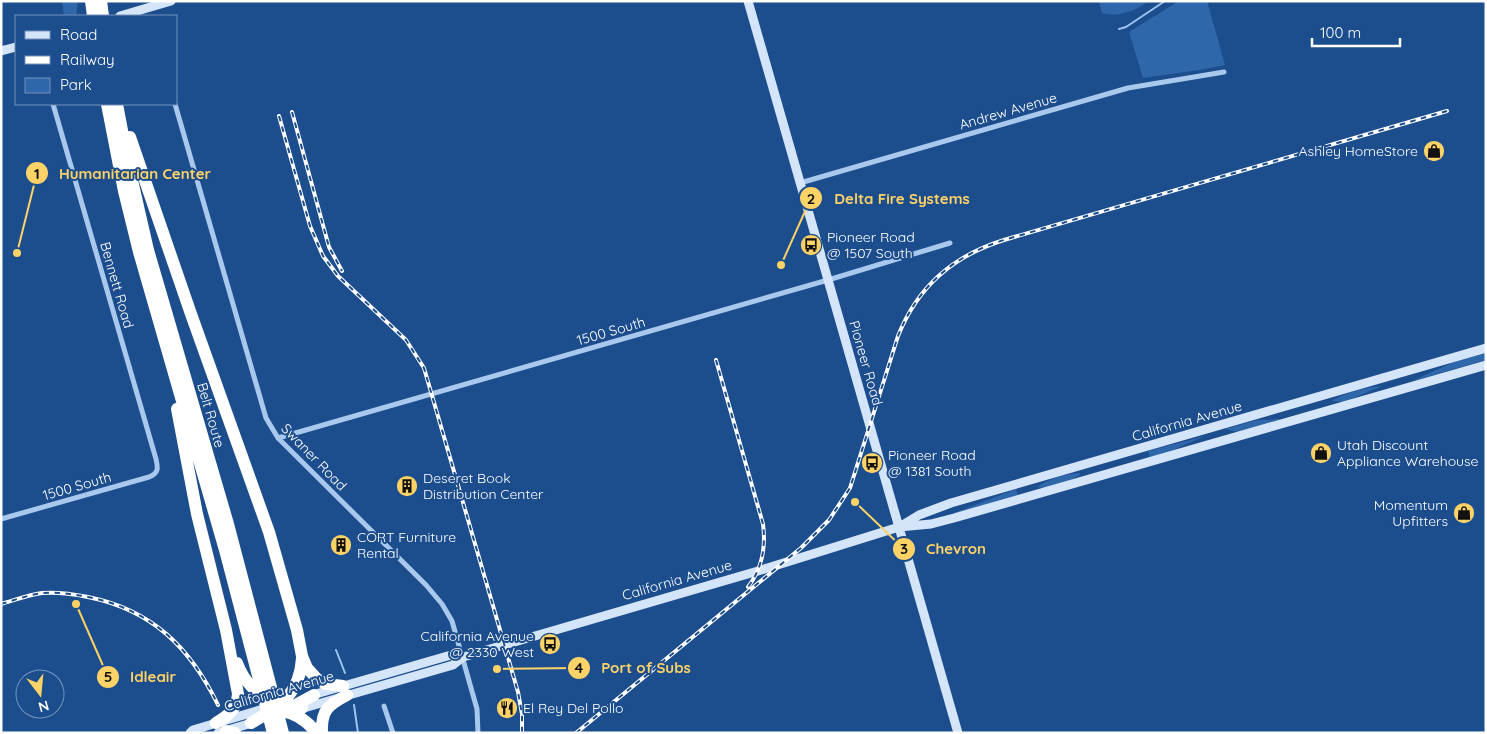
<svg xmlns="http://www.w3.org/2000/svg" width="1487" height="734" viewBox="0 0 1487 734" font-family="Quicksand,sans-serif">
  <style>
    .green { fill: #2f67ab }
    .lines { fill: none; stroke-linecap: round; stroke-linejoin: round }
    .stream { stroke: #9cc2ef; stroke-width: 2 }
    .street { stroke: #a9c8ed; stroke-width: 5 }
    .secondary { stroke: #d5e5f9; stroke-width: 9 }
    .highway { stroke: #fff; stroke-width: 12 }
    .rail-casing { stroke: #fff; stroke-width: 4 }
    .rail { stroke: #1c4d8d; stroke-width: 2; stroke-dasharray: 5.5; stroke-linecap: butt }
    .labels { text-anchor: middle; stroke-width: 4; stroke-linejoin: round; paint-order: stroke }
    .street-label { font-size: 14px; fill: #fff; stroke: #1c4d8d }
    .poi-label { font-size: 14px; fill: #fff; stroke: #1c4d8d; text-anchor: start }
    .leader { fill: none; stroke: #fdd267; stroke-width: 2 }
    .callout-dot { fill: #fdd267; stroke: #1c4d8d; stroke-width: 2 }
    .mark-label { font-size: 15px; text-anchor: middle; font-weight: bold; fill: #111 }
    .callout-label { font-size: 15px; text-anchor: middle; font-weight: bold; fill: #fdd267; stroke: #1c4d8d; stroke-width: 4; stroke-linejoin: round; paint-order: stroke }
  </style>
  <rect width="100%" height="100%" fill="#1c4d8d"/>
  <path class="green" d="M62,1H78L76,16H64Z
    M1099,1H1149C1135,11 1119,18 1102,13Z
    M1179,1H1207L1225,65L1199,70L1143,78L1129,32Z
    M1486,353V360L1412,381L1456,361Z
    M1382,386L1344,402L1331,401C1348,392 1363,388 1382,386Z
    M1284,419L1238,432L1225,429L1257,420Z
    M1205,436L1166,453L1150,458L1148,451Z
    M1080,473V475C1068,482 1051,490 1037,487C1051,478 1064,474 1080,473Z
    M1016,489L1018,496L955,515L954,513Z"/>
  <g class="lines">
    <path class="stream" d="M1119,29L1126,27L1165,1
      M336,650L345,673
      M354,705L358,733"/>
    <path class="street" d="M175,104L266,418L278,438L426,585L442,604L452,621L477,709L478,733
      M800,183L1128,88L1224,72
      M278,438L828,280L950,243
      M1,519L149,477C159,473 158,468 156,459L53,104
      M384,706L393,733"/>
    <path class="secondary" d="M748,1L958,733
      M120,16L171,1
      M1,51L16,47
      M901,526L919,515L951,503L1486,348
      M309,696L451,655L463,657
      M297,710L453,665L463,657L758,571L899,527L931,524L954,518L1486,365
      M190,733L193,730L270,707
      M218,733L255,722"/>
    <path class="highway" d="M91,1L93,16
      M101,1L103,16
      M107,104L124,191L139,252L225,550L273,733
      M117,104L129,167L148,250L228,524L283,733
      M130,137L191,314L269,532L297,630L302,656L307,668L317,679L326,684L343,686
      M177,409L197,514L226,630L238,694C237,709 228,716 216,723
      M237,663C249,695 272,703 302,708
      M290,708L314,695
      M282,711C296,713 308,722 317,733
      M251,723C280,706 300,694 302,658
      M226,731L235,733
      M322,733C321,710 328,705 347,695"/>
    <g class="rail-casing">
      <path id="rail" d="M292,112L329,247L342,271
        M279,116L310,226L323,256L338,276L406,340L424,368L518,692L522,714V733
        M716,360L763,524C766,547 762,569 748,587
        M1,604C15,600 28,595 42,593C57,592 73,594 88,597C152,610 190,647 218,705
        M576,733L801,548L829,520L850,488L898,336C918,286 953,256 1004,240L1447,111"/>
    </g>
    <use href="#rail" class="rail"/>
  </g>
  <defs>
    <g id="shop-disc" transform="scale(1.125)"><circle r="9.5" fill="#fdd267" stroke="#1c4d8d"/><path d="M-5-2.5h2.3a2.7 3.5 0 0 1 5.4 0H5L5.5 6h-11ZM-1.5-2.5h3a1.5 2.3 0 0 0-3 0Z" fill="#111"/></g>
    <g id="bus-disc" transform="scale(1.125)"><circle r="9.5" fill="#fdd267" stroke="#1c4d8d"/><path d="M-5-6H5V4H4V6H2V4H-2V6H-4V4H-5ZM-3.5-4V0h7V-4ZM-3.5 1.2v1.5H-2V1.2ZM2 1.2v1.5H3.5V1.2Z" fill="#111"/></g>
    <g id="building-disc" transform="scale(1.125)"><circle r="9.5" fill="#fdd267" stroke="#1c4d8d"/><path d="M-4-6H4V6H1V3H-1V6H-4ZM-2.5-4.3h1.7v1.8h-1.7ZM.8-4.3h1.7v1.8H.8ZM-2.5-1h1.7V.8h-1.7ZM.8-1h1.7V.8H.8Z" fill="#111"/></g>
    <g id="restaurant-disc" transform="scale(1.125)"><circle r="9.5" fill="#fdd267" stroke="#1c4d8d"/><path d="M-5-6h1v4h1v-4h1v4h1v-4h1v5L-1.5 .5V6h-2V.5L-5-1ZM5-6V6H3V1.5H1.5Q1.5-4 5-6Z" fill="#111"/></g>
  </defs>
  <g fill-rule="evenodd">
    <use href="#shop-disc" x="1434" y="151"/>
    <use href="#bus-disc" x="811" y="245"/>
    <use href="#shop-disc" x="1321" y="453"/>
    <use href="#bus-disc" x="872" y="463"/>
    <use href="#building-disc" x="407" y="486"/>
    <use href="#shop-disc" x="1464" y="513"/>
    <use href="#building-disc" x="341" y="545"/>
    <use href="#bus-disc" x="550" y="644"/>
    <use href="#restaurant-disc" x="507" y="708"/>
  </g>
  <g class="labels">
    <g class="street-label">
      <text transform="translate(1008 111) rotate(-16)" y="5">Andrew Avenue</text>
      <text transform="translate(117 285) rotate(74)" y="5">Bennett Road</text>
      <text transform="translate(611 331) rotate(-16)" y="5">1500 South</text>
      <text transform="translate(866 363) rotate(74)" y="5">Pioneer Road</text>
      <text transform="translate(211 415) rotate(74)" y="5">Belt Route</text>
      <text transform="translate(1187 421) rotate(-16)" y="5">California Avenue</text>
      <text transform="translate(314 457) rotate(46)" y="5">Swaner Road</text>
      <text transform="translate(77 486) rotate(-16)" y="5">1500 South</text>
      <text transform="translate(677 580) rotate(-16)" y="5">California Avenue</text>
      <text transform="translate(279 691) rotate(-16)" y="5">California Avenue</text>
    </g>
    <g class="poi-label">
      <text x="1418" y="156" text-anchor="end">Ashley HomeStore</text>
      <text x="827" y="242">Pioneer Road<tspan x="827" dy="16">@ 1507 South</tspan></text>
      <text x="1337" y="450">Utah Discount<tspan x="1337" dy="16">Appliance Warehouse</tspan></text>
      <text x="888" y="460">Pioneer Road<tspan x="888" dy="16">@ 1381 South</tspan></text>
      <text x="423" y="483">Deseret Book<tspan x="423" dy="16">Distribution Center</tspan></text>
      <text x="1448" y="510" text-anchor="end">Momentum<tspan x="1448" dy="16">Upfitters</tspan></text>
      <text x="357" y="542">CORT Furniture<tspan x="357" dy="16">Rental</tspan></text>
      <text x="534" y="641" text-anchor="end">California Avenue<tspan x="534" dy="16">@ 2330 West</tspan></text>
      <text x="523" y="713">El Rey Del Pollo</text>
    </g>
  </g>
  <path class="leader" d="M17 253L37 173M781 265L811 198M855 502L904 549M497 669L579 668M76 604L108 677"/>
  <g class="callout-dot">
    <circle cx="17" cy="253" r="5"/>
    <circle cx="781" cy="265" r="5"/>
    <circle cx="855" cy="502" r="5"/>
    <circle cx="497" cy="669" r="5"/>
    <circle cx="76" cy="604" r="5"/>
    <circle cx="37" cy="173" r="12"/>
    <circle cx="811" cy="198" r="12"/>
    <circle cx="904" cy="549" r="12"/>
    <circle cx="579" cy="668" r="12"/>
    <circle cx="108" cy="677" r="12"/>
  </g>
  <g class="mark-label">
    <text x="37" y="179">1</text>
    <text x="811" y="204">2</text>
    <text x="904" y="554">3</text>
    <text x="579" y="673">4</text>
    <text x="108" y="682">5</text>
  </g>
  <g class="callout-label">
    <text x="135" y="179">Humanitarian Center</text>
    <text x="902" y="204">Delta Fire Systems</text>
    <text x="956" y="554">Chevron</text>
    <text x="646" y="673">Port of Subs</text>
    <text x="153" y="682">Idleair</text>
  </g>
  <rect width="1487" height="734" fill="none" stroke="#ffffff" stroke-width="5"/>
  <rect x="15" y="15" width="162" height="90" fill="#1c4d8d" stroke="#7794bb"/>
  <rect x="25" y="31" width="25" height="8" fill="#d5e5f9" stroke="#7794bb"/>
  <text x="60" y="40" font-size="15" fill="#ffffff">Road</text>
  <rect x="25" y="56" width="25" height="8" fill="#ffffff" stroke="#7794bb"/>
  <text x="60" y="65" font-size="15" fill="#ffffff">Railway</text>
  <rect x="25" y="78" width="25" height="15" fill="#2f67ab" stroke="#7794bb"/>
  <text x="60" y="90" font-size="15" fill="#ffffff">Park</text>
  <g transform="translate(40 694) rotate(164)"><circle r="24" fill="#1c4d8d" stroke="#7794bb"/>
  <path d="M0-4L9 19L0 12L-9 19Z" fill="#fdd267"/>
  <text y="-8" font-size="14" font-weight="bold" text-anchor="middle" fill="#ffffff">N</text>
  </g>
  <path d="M1312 38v8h88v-8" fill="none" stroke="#ffffff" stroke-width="2.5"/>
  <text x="1320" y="38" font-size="15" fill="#ffffff" stroke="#1c4d8d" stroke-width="4" paint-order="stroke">100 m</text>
</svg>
